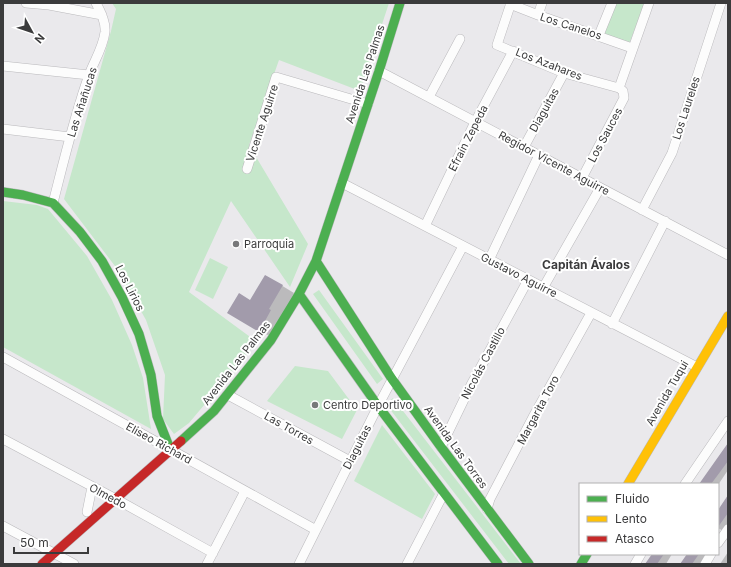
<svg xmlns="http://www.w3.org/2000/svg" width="731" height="567" viewBox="0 0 731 567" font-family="Inter,sans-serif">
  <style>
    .green { fill: #c6e7cb }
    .shadow { fill: #0003 }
    .building { fill: #a29bab }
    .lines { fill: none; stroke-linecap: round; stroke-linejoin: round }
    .street-casing { stroke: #bab9bc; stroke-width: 10 }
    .fast-casing { stroke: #bab9bc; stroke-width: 10 }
    .slow-casing { stroke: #bab9bc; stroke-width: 10 }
    .jam-casing { stroke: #bab9bc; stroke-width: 10 }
    .street { stroke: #fcfcfc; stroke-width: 9 }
    .fast { stroke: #4caf50; stroke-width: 9 }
    .slow { stroke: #ffc107; stroke-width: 9 }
    .jam { stroke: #c62828; stroke-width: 9 }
    .poi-dot { fill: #78787a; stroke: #fff; stroke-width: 1.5 }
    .labels { text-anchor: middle; stroke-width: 4; stroke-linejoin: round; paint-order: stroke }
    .street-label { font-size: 11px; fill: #3b3b3c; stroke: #fff }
    .poi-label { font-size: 11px; fill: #3b3b3c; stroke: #fff; text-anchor: start }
    .neighbourhood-label { font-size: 12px; font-weight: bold; fill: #3b3b3c; stroke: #fff }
  </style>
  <rect width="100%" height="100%" fill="#eae9ec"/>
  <path class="green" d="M112,3H389L360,91L279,60L249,145L308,244L290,287L231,201L189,292L257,342L189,423L174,434L163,419L165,375L146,320L118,270L64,199L111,31L116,9Z
    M614,3H645L629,44L602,35Z
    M3,201L37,205L48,209L87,256L112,300L132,345L143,378L151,429L3,347Z
    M210,258L228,267L213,299L195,290Z
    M319,290L383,379L377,384L313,294Z
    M295,366L328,371L357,410L342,439L267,401Z
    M393,398L521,564H509L386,404Z
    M382,425L435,494L422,519L354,481Z"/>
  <path class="shadow" d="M266,276L294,293L271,337L229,313L251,301Z
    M728,444V470L718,485L700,484Z
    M728,496V523L723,531L718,528V511Z
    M728,552V564H720Z
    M654,554H672L666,564H647Z
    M688,554H706L700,564H681Z"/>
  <path class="building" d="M265,275L283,285L269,309L271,310L259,332L227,313L239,293L250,300Z
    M728,443V461L720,472L711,484H699Z
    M728,495V513L718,527V510Z
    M652,554H664L657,564H645Z
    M687,554H699L692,564H680Z"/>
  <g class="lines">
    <g class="street-casing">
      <path id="street" d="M26,3L49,5L102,15
        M511,3L497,45L564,73L619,88L623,91L624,98L582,178
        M510,4L538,15L632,48
        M538,15L542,3
        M599,35L612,3
        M3,66L89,75
        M379,71L728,255
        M619,88L649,3
        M429,97L460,39
        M3,129L70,137
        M524,147L564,73
        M247,169L276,77L368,104
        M342,183L697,367
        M53,203C64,160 74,117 89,75C94,61 103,48 105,32C106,22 101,12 96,3
        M642,210L672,153L721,3
        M425,226L475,122L513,51
        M489,260L539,155
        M543,288L600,188
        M612,324L665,221
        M3,357L316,530
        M228,395L350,461
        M3,439L114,498L213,553
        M441,447L471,385L528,280
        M685,484L728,421
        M487,509L490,499L533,417L591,313
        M87,512L92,487
        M3,526L74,564
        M718,543L728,529
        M207,564L245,491
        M299,564L378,406L463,246
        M407,564L444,493
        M635,564L641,554
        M705,564L711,554"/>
    </g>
    <g class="fast-casing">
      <path id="fast" d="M3,192L23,195L53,203L80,232L102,261L122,297L139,334L151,375L157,416L170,449
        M316,261L392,379L441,447L529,564
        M299,294L378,406L498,564
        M181,441L214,411L271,340L299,294L316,261L379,71L400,3
        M581,564L587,554"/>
    </g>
    <g class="slow-casing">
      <path id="slow" d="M628,484L728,316"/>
    </g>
    <g class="jam-casing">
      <path id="jam" d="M42,564L181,441"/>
    </g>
    <use href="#street" class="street"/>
    <use href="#fast" class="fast"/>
    <use href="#slow" class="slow"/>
    <use href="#jam" class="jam"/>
  </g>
  <g class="poi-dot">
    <circle cx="236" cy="244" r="4"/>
    <circle cx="315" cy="405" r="4"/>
  </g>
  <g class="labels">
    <g class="street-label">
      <text transform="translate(571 26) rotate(18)" y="4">Los Canelos</text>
      <text transform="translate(549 64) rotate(21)" y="4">Los Azahares</text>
      <text transform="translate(365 74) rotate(-72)" y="4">Avenida Las Palmas</text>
      <text transform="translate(82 102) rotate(-72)" y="4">Las Añañucas</text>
      <text transform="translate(686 108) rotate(-72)" y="4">Los Laureles</text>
      <text transform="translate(544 110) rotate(-61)" y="4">Diaguitas</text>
      <text transform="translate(262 123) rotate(-72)" y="4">Vicente Aguirre</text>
      <text transform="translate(605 135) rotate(-62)" y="4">Los Sauces</text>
      <text transform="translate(468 138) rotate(-63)" y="4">Efraín Zepeda</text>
      <text transform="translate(554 163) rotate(28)" y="4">Regidor Vicente Aguirre</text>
      <text transform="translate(519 275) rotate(27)" y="4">Gustavo Aguirre</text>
      <text transform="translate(130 288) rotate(63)" y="4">Los Lirios</text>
      <text transform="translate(236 363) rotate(-52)" y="4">Avenida Las Palmas</text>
      <text transform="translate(483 363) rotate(-62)" y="4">Nicolás Castillo</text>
      <text transform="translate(667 393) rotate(-60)" y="4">Avenida Tuqui</text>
      <text transform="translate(538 410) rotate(-62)" y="4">Margarita Toro</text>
      <text transform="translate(289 428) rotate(29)" y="4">Las Torres</text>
      <text transform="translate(159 443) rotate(29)" y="4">Eliseo Richard</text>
      <text transform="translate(357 447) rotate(-63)" y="4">Diaguitas</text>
      <text transform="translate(456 447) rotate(54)" y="4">Avenida Las Torres</text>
      <text transform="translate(108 496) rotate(28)" y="4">Olmedo</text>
    </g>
    <g class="poi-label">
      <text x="244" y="248">Parroquia</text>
      <text x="323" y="409">Centro Deportivo</text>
    </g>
    <g class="neighbourhood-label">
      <text x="586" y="269">Capitán Ávalos</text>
    </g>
  </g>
  <rect width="731" height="567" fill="none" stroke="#3b3b3c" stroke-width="8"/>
  <rect x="579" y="483" width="140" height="72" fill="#ffffff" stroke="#b1b1b1"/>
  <rect x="587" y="496" width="20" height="6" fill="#4caf50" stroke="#b1b1b1"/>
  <text x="615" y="503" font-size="12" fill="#3b3b3c">Fluido</text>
  <rect x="587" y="516" width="20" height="6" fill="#ffc107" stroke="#b1b1b1"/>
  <text x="615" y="523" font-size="12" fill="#3b3b3c">Lento</text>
  <rect x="587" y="536" width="20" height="6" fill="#c62828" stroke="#b1b1b1"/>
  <text x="615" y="543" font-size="12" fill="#3b3b3c">Atasco</text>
  <g transform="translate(32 32) rotate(130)" stroke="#ffffff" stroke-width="3" paint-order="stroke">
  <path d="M0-3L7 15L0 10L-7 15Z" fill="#3b3b3c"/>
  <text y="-6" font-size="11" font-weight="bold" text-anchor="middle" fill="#3b3b3c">N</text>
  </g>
  <path d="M14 547v6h74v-6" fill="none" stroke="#3b3b3c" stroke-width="2"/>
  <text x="20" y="547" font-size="12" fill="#3b3b3c" stroke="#ffffff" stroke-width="3" paint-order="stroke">50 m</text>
</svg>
